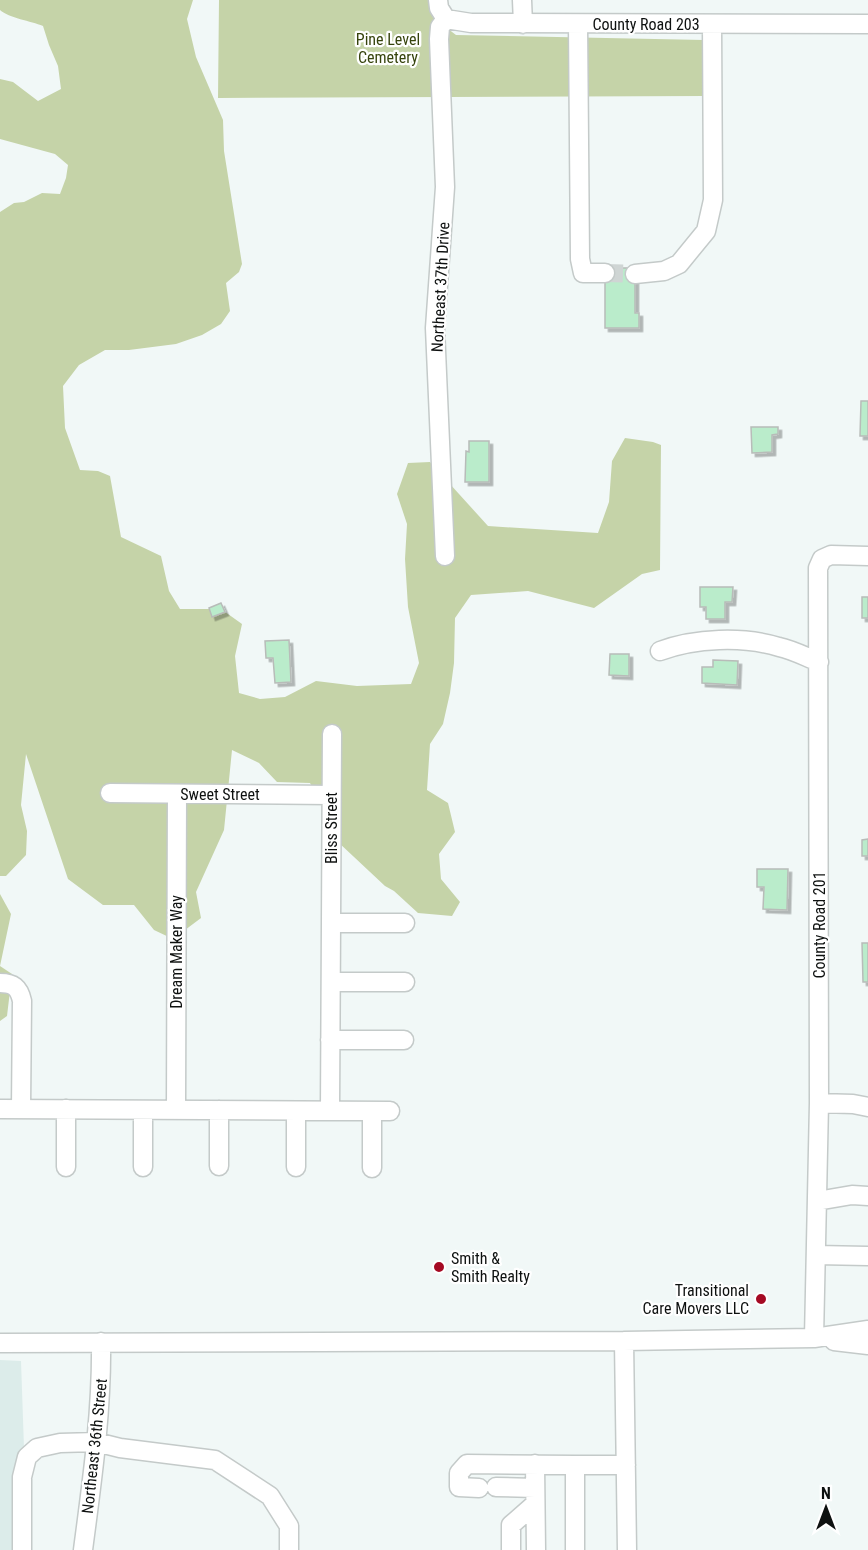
<svg xmlns="http://www.w3.org/2000/svg" width="868" height="1550" viewBox="0 0 868 1550" font-family="'Roboto Condensed',sans-serif">
  <style>
    .built { fill: #dcecea }
    .green { fill: #c5d3a8 }
    .building { fill: #baeccb; stroke: #b8bcb9; stroke-width: 1.5; filter: url(#shadow) }
    .lines { fill: none; stroke-linecap: round; stroke-linejoin: round }
    .minor-tunnel { stroke: #cfd5d4; stroke-width: 18; stroke-dasharray: 18 9; stroke-linecap: butt }
    .minor-casing { stroke: #c4cac9; stroke-width: 21 }
    .minor { stroke: #fff; stroke-width: 18 }
    .poi-dot { fill: #a50a23; stroke: #fff; stroke-width: 2 }
    .labels { text-anchor: middle; stroke-width: 4.5; stroke-linejoin: round; paint-order: stroke }
    .street-label { font-size: 16px; fill: #0e1110; stroke: #fff }
    .park-label { font-size: 16px; fill: #36430c; stroke: #fff }
    .poi-label { font-size: 16px; fill: #0e1110; stroke: #fff; text-anchor: start }
  </style>
  <defs>
    <filter id="shadow"><feDropShadow dx="3.5" dy="3.5" stdDeviation="0" flood-color="#0004"/></filter>
  </defs>
  <rect width="100%" height="100%" fill="#f1f8f7"/>
  <path class="built" d="M0,1360L21,1361L24,1448L19,1550H0Z"/>
  <path class="green" d="M0,0H193L187,19L196,57L223,120L224,151L242,264L239,272L226,283L230,311L221,324L202,335L176,344L129,350H105L79,365L63,386L65,428L80,470L98,471L110,476L121,537L161,556L169,591L180,609H221L242,624L235,656L239,693L260,699L285,697L316,681L357,686L411,684L419,663L408,607L405,559L407,524L397,494L408,463L430,462L488,526L598,533L609,502L612,461L625,438L653,442L661,445L660,570L642,574L594,608L528,591L471,595L455,618L454,663L450,693L443,724L430,744L427,790L448,803L455,832L439,854L441,879L460,902L452,916L418,913L394,891L385,886L338,842L326,811L310,783L277,782L259,763L232,750L224,830L196,892L201,918L173,939L154,930L134,905H103L68,879L26,754L21,805L27,831L26,855L6,876H0V212L14,203L24,202L42,193L60,194L66,178L68,165L55,154L0,139V79L13,82L38,101L61,89L58,66L49,45L43,26C31,21 9,18 0,10Z
    M219,0H431L435,19L456,35L704,40L705,96L218,98Z
    M0,894L11,914L0,966L12,974L7,1016L0,1021Z"/>
  <path class="building" d="M605,268H635V313H639V328H605Z
    M861,401H868V436H860Z
    M751,427H778V434L772,435V452L752,453Z
    M469,441H489V482H465L466,451L469,452Z
    M700,587H733L732,602H725V619H706V607H700Z
    M862,597H868V618H862Z
    M221,603L225,612L212,617L209,608Z
    M289,640L291,682L275,683L273,658H266L265,641Z
    M610,654H629V676L609,675Z
    M713,660L738,661L737,685L702,683V667H713Z
    M868,839V856H862V840Z
    M757,869H788L787,910L763,909L764,887H757Z
    M862,943H868V982H863Z"/>
  <g class="lines">
    <path class="minor-tunnel" d="M605,273L635,274"/>
    <g class="minor-casing">
      <path id="minor" d="M438,0L439,8L446,19L471,23L868,24
        M522,0L523,24
        M578,24L580,259L583,273H605
        M635,274L664,271L679,264L706,231L713,200L712,24
        M445,556L435,328L445,187L439,39L440,27L446,19
        M660,651C695,638 743,636 779,647C793,650 806,657 819,662
        M110,793L331,795
        M331,923H405
        M331,982H405
        M0,983C13,983 19,987 22,1001L21,1109
        M330,1040H404
        M819,1103L853,1104L868,1107
        M0,1109L390,1111
        M66,1109V1167
        M143,1110V1167
        M176,1110L177,794
        M296,1111V1167
        M330,1111L332,734
        M372,1111V1168
        M219,1166V1110
        M817,1201L852,1195L868,1196
        M816,1255L868,1256
        M814,1338L819,1103L818,568L822,559L831,555L868,556
        M624,1341L627,1550
        M834,1341L868,1345
        M0,1343L624,1341L814,1338L868,1330
        M535,1464L536,1550
        M496,1487L535,1488
        M479,1488L459,1487V1473L467,1464L575,1465
        M22,1550V1477L27,1457L37,1448L60,1443L96,1442L120,1448L215,1460L270,1496L289,1526V1550
        M83,1550C92,1481 102,1412 101,1342
        M511,1550V1525L535,1504
        M575,1550V1465H626"/>
    </g>
    <use href="#minor" class="minor"/>
  </g>
  <g class="poi-dot">
    <circle cx="439" cy="1267" r="6"/>
    <circle cx="761" cy="1299" r="6"/>
  </g>
  <g class="labels">
    <g class="street-label">
      <text x="646" y="30">County Road 203</text>
      <text transform="translate(440 287) rotate(-87)" y="6">Northeast 37th Drive</text>
      <text x="220" y="800">Sweet Street</text>
      <text transform="translate(331 828) rotate(-90)" y="6">Bliss Street</text>
      <text transform="translate(819 925) rotate(-90)" y="6">County Road 201</text>
      <text transform="translate(176 952) rotate(-90)" y="6">Dream Maker Way</text>
      <text transform="translate(94 1446) rotate(-84)" y="6">Northeast 36th Street</text>
    </g>
    <g class="park-label">
      <text x="388" y="45">Pine Level<tspan x="388" dy="18">Cemetery</tspan></text>
    </g>
    <g class="poi-label">
      <text x="451" y="1264">Smith &amp;<tspan x="451" dy="18">Smith Realty</tspan></text>
      <text x="749" y="1296" text-anchor="end">Transitional<tspan x="749" dy="18">Care Movers LLC</tspan></text>
    </g>
  </g>
  <g transform="translate(826 1508)" stroke="#ffffff" stroke-width="4.5" paint-order="stroke">
  <path d="M0-4.5L10 22L0 15L-10 22Z" fill="#0e1110"/>
  <text y="-9" font-size="16" font-weight="bold" text-anchor="middle" fill="#0e1110">N</text>
  </g>
</svg>
